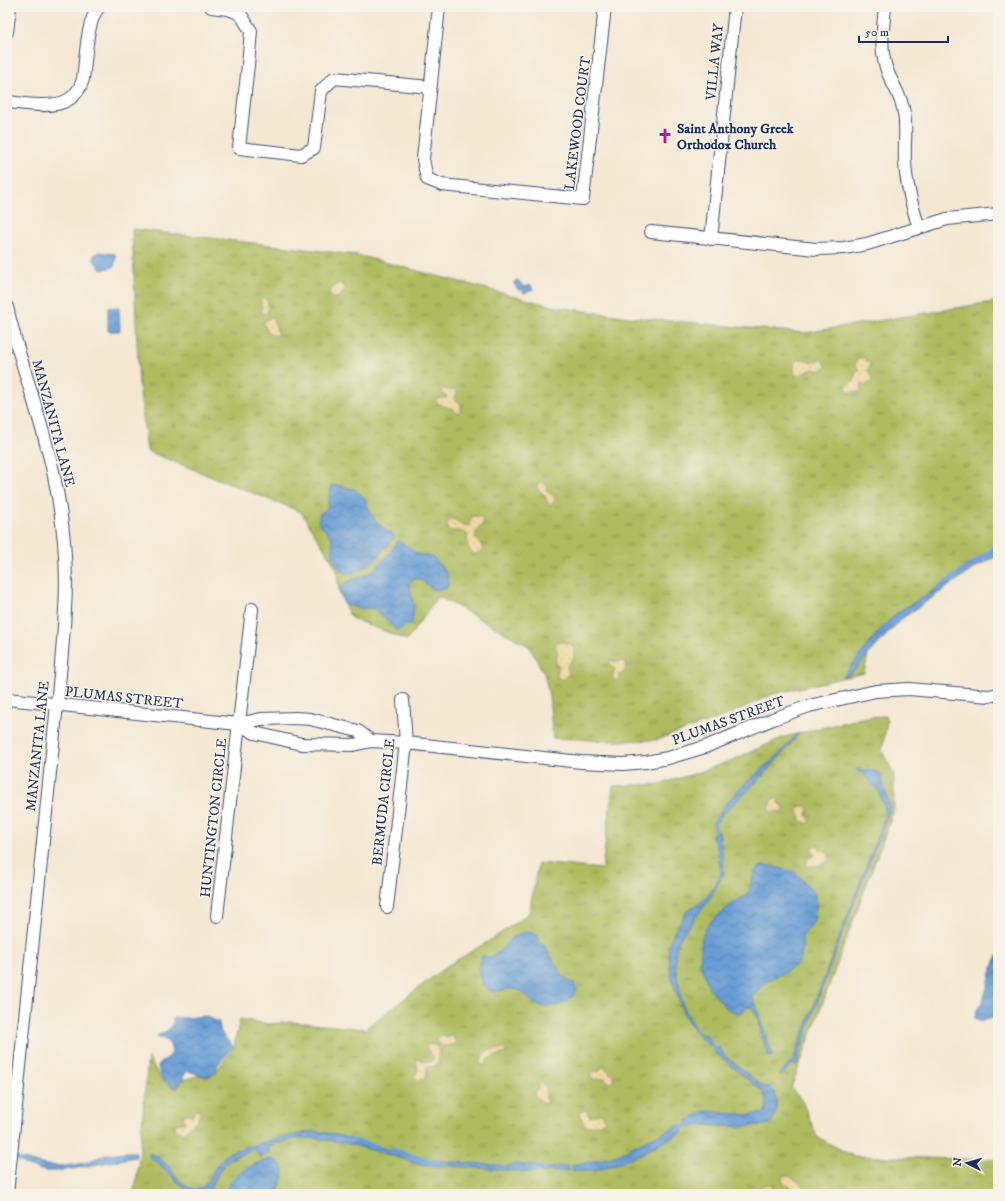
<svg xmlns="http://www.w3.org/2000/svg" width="1005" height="1201" viewBox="0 0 1005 1201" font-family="'IM FELL DW Pica',serif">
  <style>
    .grass { fill: url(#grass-tufts); stroke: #64765e }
    .sand { fill: url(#sand-dots); stroke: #84847e }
    .water { fill: url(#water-waves); stroke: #416699 }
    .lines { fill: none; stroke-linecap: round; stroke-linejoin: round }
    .stream { stroke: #679dd4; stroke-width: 3.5 }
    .minor-casing { stroke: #3c4b70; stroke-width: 14 }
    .minor { stroke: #fff; stroke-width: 12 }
    .labels { text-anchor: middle; stroke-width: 3; stroke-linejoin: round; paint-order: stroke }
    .street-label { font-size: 14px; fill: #1b2f5e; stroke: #f7f3e8 }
    .poi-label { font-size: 14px; font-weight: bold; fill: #1b2f5e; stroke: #f7f3e8; text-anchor: start }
  </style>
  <defs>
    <pattern id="grass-tufts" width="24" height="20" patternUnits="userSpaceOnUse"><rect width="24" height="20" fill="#aebc5e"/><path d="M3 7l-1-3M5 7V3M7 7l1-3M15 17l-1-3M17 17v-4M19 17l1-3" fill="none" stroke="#8d9951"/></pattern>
    <pattern id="sand-dots" width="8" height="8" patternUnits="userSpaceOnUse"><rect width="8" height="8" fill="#eeda9e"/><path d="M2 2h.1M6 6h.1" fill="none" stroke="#ccbb8a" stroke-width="1.8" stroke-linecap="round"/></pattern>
    <pattern id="water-waves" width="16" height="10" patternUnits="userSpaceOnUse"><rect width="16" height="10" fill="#679dd4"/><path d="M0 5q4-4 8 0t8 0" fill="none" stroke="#5480af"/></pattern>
  </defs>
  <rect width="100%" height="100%" fill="#f7f3e8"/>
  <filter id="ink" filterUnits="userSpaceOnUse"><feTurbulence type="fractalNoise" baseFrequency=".025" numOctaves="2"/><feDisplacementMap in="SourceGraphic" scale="8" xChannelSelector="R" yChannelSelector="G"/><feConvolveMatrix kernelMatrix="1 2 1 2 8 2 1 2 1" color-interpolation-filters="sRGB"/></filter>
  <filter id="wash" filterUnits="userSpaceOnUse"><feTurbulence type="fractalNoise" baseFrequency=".012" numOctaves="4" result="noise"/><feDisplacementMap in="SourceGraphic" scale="16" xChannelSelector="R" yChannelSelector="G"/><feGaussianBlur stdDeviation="0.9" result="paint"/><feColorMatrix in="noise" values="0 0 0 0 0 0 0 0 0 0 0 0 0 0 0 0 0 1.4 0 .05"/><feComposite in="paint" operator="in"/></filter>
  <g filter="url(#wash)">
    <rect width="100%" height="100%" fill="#f4e8d3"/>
    <path class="grass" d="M132,229L357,255L556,307L630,317L805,333L998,301V545L891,620L870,645L864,673L773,694L725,716L656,740L615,741L553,738L549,696L544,673L529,646L438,596L407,640L351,618L339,593L337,569L301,512L147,451L139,385Z
      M885,716L887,720L882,751L894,775V810L791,1088L802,1101L817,1137L853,1156L998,1160V1194H132L136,1184L139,1160L148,1057L161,1079L177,1082L217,1070L234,1047L240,1019L267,1024L292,1022L365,1029L447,966L494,938L529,913L538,864H550L602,869L613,786L660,784L697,773L735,759L784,737L866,717Z"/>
    <path class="sand" d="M339,283L344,285L345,290L339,297L334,298L330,295L329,291Z
      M263,298L267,300C268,305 270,311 265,314L260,312L262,307L260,301Z
      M272,318C274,320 277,330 278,334L275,336C269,335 266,328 263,323L266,319Z
      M860,358H864L870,364L868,370L872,378L871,381L862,385L860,392H849L846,388L847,385L855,380C854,374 856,373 859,369L855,365L857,359Z
      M803,359L811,363L820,359L825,363L826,367L820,371L812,369L798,376L794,374V363L797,360Z
      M444,388L450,391L455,389L457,391V394L454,398L455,401L458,400L459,401L461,405V411L459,413L455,412L453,408H448L437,403L436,401L438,398H447V396L442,394V391Z
      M543,482L546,485L547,491L555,497L554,502L551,505H548L545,495L537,489V485Z
      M474,516L481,517C487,524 479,526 476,533V539L483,547V550L478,553L474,554C467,549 466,542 468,535C463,530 455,532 448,530L447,527L448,519C458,518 460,526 469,526L471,519Z
      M558,642H563L572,645L574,649V658L567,666L569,673L563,680L558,678L557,674L559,666L555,662L558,653L555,645Z
      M613,660L618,662L623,661L626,662V669L623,674H620V679L615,681L612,678L615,669L610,663V661Z
      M775,798H778L779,804L784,806V810L779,812H769V808L771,805L772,799Z
      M800,806H804L808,810L807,816L811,821L808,824L801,821L798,810Z
      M816,845L820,847V850H824L828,853L830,858C825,864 817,867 809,866L806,863L808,858L815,856L811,847Z
      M442,1035L447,1038L453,1036L455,1040L456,1043L455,1044L446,1046L440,1045L437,1039L439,1036Z
      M430,1044C442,1045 441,1064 434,1066C432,1067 430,1066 428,1067L426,1069L427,1073L424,1078L418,1081L414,1076L418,1070L416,1060V1059C422,1059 426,1064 432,1061L433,1056L426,1048L427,1045Z
      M495,1049H503L508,1052L488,1059L485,1065H481L480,1062L484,1052Z
      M601,1067L605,1068L614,1076V1082L609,1083L604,1078C599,1079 594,1082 591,1076V1073L593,1071L599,1072Z
      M540,1083L546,1086V1105L543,1103L534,1094V1092L538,1089L539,1085Z
      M197,1109L201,1111L198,1119L184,1132H176L174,1129L176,1124L185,1123L183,1117L185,1114H189L192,1116L195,1110Z
      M583,1110L587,1111L589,1116L591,1117L595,1115L601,1114L603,1116L605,1121L596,1125L585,1126L582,1120L580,1112Z
      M783,1175C789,1175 802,1183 803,1187C804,1187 803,1194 803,1194H787L791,1186L786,1185L782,1181Z
      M769,1184L772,1187L775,1194C768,1194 763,1195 760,1188L761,1186Z"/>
    <path class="water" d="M100,252L115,254L116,256L114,267L101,270L94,260V255Z
      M517,280L519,281L524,287L531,285L533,290L524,293L521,290H518L514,284V282Z
      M119,307L120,331H108V308Z
      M332,485L355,489L365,499L375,521L395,537C381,553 368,571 346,574C332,563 333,555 332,538L318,522L320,514L327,508Z
      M398,541L409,547L417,554L433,557L446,572L449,582L447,588C433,594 430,586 420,579H415L409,583L414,606L412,623L396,631L386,619L374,608L360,609L344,604L341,596L340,588C347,579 358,579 368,574C378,568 391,551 398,541Z
      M998,548V556L976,567L900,620L852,673L843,677L878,632L899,611L929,594L973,563Z
      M799,733C776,764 749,790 721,816L717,822L715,820C733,789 755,777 780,753C786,747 791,738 799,733Z
      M858,769L869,770L880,773L890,807L889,811L822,988L798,1058L799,1063L796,1065H792L781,1076L778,1075L793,1060L885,816V809L879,791L862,773L856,770Z
      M719,832L723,857L724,874L707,903L681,936L676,948L675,967L683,1005L694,1027L699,1033L704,1035L706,1034L712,1043L709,1046L703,1040L700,1039V1036L693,1030L683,1013L671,976L668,946L674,932L687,911L699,904L705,898L714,887L721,872L716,844L712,838L713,833Z
      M764,865L793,871L797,874L814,892L817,902L814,921L802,937L803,947L800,961C785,976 762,978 753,998L761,1021V1024L766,1034L767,1042L770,1046L773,1056L771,1058L768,1056L756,1015L752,1008L748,1007L743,1011L738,1013L727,1009L709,988L700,963L702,938L705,929L709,923L733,903L747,895L749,892L753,876L755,871L758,868Z
      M525,932L535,933C539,939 544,945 548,952C555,961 562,981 574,983L577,990C572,1003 550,1010 537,1005C529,1001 527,993 518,990C502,985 489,1003 480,977C477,969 478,963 482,956L491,957L505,947L510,939L513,937Z
      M998,955V1017L979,1021L975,1018C975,1010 981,1005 984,998C989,983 991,968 998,955Z
      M205,1016L219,1022L221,1033L233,1046L217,1066L216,1073L206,1077L188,1071C182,1076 183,1081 177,1089C165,1084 159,1077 158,1065L172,1054C171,1042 168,1041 157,1036C167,1031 172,1029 174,1018H187Z
      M718,1046L725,1056L758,1082L760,1086L770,1087L775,1092L777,1109L773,1120L770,1124L743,1127L699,1125L691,1128L687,1121L700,1113L709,1111L747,1115L765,1113C767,1105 767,1097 762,1091L713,1051Z
      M681,1125L683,1132L632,1158L610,1166L595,1171H573L572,1165L595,1161L616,1156L639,1143Z
      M314,1131L334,1134L425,1160L499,1165L508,1167L514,1164L551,1168L568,1166L570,1171L528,1172L454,1166H423L397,1157L345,1143L320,1139L301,1138L269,1145V1152L260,1158L256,1150C240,1153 226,1159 218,1174C214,1181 212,1187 207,1194H190L156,1161L149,1157V1153C171,1157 177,1192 200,1189L207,1182L219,1162L230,1152L274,1139Z
      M123,1152H136V1157L61,1171H45L24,1165V1159L46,1165L64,1166L85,1163L107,1154Z
      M273,1159C291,1167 283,1181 276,1194H224C226,1191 228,1186 230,1183C239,1170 258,1161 273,1159Z"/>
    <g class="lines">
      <path class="stream" d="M938,588L998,545
        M716,837L714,823L718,818
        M709,1042L718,1052
        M679,1128L692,1123
        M352,1140L378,1146
        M391,1149L424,1159L438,1161
        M13,1156L27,1164"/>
    </g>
  </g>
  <g filter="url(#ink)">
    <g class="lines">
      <g class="minor-casing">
        <path id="minor" d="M211,7L228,9L236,12L241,15L251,31L248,65L239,148L301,155L314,148L321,91L334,78L430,87
          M439,7L423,159L427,179L442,185L583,199L605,7
          M885,7C883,30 879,51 888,73C894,87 902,98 904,113C907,129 904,145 905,162C906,185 912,206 919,228
          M7,32L10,7
          M7,102C35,104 73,115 83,79C86,59 86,22 99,7
          M651,232L816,249L844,248L867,244L947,219L998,214
          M711,239L735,7
          M7,307C20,364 42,419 54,476C63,519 68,565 65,609C64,631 62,653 60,675L7,1194
          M7,699L238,724L261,719L296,718L310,719L358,731L371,741
          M238,724L255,733L302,744L353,745L371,741L406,743L581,762L623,764L646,762L668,758L705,747L773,719L809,706L876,691L909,689L989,696L998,694
          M387,907L406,743L403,700
          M217,916L252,609"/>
      </g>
      <use href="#minor" class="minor"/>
    </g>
  </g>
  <defs>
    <g id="church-bare" transform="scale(1.2)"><path d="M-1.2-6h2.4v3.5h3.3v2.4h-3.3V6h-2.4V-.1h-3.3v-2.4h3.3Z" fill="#b5179e" stroke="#f7f3e8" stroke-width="2.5" paint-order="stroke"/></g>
  </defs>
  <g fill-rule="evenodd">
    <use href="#church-bare" x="665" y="136"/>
  </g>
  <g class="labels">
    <g class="street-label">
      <text transform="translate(714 62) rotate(-84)" y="5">VILLA WAY</text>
      <text transform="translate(577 123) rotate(-83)" y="5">LAKEWOOD COURT</text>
      <text transform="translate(54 423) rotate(75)" y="5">MANZANITA LANE</text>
      <text transform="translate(124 697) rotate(6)" y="5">PLUMAS STREET</text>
      <text transform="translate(728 720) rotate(-20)" y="5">PLUMAS STREET</text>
      <text transform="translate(37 746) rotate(-84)" y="5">MANZANITA LANE</text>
      <text transform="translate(383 802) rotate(-84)" y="5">BERMUDA CIRCLE</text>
      <text transform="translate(213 818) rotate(-84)" y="5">HUNTINGTON CIRCLE</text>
    </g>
    <g class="poi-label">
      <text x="677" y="133">Saint Anthony Greek<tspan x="677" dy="16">Orthodox Church</tspan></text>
    </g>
  </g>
  <rect width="1005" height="1201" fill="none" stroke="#f7f3e8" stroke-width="24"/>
  <g transform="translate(967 1163) rotate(276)" stroke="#f7f3e8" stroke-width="3" paint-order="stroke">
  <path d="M0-3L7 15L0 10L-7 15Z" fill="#1b2f5e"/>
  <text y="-6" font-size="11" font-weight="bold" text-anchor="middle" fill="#1b2f5e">N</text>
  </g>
  <path d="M859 36v6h89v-6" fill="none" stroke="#1b2f5e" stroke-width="2"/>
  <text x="865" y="36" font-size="12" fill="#1b2f5e" stroke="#f7f3e8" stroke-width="3" paint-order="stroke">50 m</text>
</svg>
